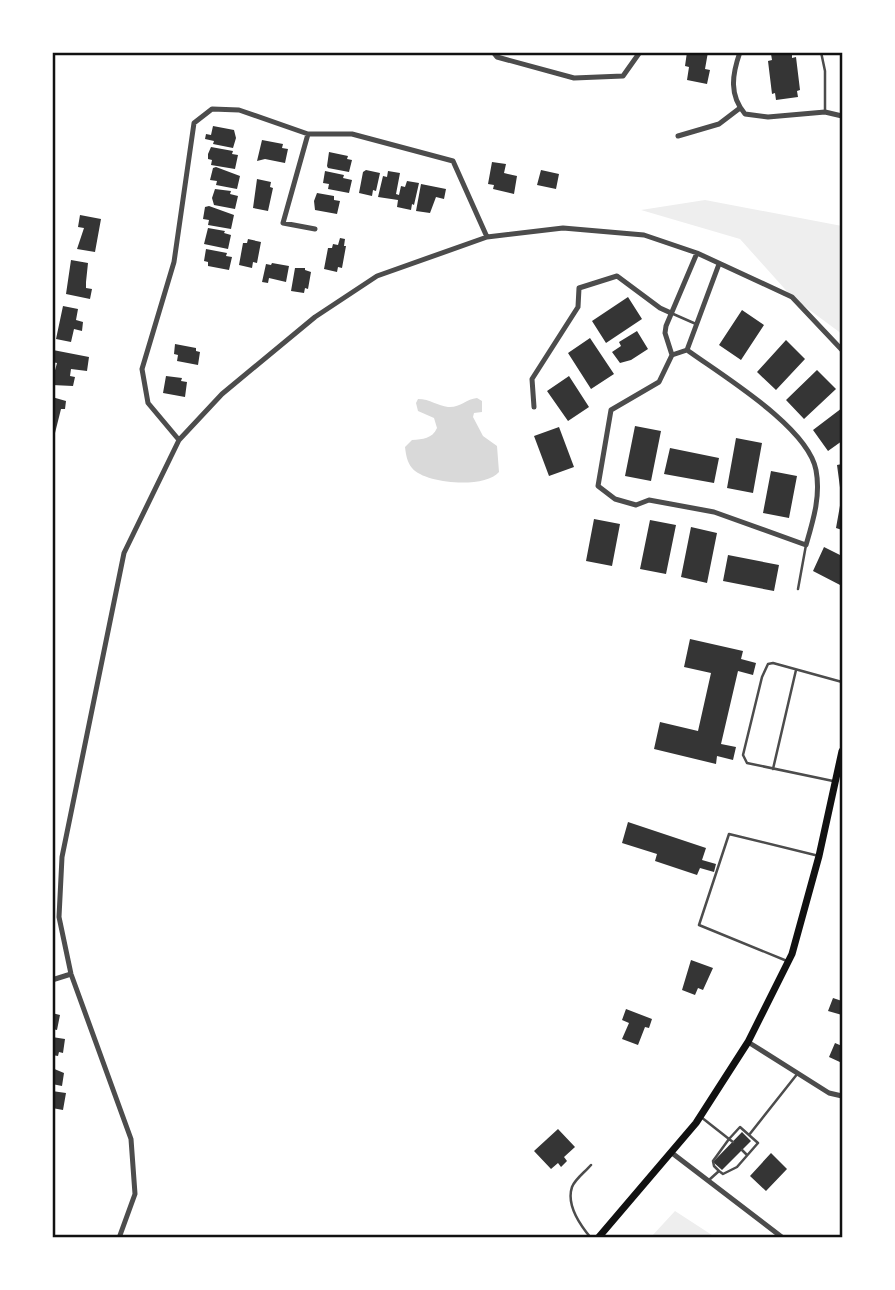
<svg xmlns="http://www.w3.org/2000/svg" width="895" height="1290" viewBox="0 0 895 1290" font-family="Manrope,sans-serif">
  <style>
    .green { fill: #eee }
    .water { fill: #d9d9d9 }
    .building { fill: #353535 }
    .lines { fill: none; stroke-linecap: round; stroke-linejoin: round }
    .service { stroke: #4c4c4c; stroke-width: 2.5 }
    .minor { stroke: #4c4c4c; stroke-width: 5 }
    .secondary { stroke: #111; stroke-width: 7 }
    .neatline { fill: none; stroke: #111; stroke-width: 2.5 }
  </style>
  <rect width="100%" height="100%" fill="#fff"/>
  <path class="green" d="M705,200L842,226V334L792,297L740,239L641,210Z
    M675,1211L715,1237H651Z"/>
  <path class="water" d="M477,398L482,401V412L474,413L473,417L483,436L497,446L499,472C485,489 425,484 412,468C407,462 406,455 405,447L412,440C423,439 432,439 437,428L434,418L418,411L416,403L418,399C430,399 438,406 448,407C460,408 466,399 477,398Z"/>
  <path class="building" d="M687,52H708L705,69L710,70L707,84L687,80L689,67L685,66Z
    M792,52V58L796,57L800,90L797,91L798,97L776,100L775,93L772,94L768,61L772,60L771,54Z
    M213,126L234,130L236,138L233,148L213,144L214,141L205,139L206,134L211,135Z
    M262,140L283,144L282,148L288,149L285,163L265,159L257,161Z
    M211,147L233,151L232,154L238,155L235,169L211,165L212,160L208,159V154Z
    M329,152L348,156L347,159L352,160L349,172L328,168L327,166Z
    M492,162L506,164L504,173L517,176L514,194L493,189L494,185L488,184Z
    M216,167L240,176L237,189L216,185L217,181L210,180L213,168Z
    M366,170L380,173L376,191L373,190L372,196L359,193L363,172Z
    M541,170L559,174L556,189L537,185Z
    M325,171L344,175L343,178L352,180L349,193L328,189L329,184L323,183Z
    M388,171L400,173L396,194L399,195L401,186L405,187L407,181L419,183L414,205L412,204L411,210L397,207L398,200L378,197L383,176L387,177Z
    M257,179L271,182L270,187L273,188L268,211L253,208Z
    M421,184L446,189L444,199L436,197L430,213L416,211Z
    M215,189L231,191L230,194L238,196L235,209L214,205L212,198Z
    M317,193L334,196V200L340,201L337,214L315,210L314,201Z
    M209,206L234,215L231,229L208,225L209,220L203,219L205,207Z
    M80,215L101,219L95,252L77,249L84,228L78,227Z
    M208,228L225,231L224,233L231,235L228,249L204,244Z
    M340,238L345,239L344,246H346L342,268L338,267L337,272L324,269L328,248H332L333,244L338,245Z
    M248,239L261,242L257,263L253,262L252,268L239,265L243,243H247Z
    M206,249L227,253L226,256L232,257L229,270L208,266V262L204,261Z
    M71,260L88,263L86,282V288L92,289L90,299L66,294Z
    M272,263L289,266L286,282L269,278L268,283L262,282L266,264L271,265Z
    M295,268H305V270L311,272L308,289L305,288L304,293L291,291Z
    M628,297L642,319L606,343L592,321Z
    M63,306L78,309L76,320L83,322L82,331L74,329L71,342L56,339Z
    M742,310L764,325L741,360L719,345Z
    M637,331L648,349L631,360L620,363L612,352L621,346L619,342Z
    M590,338L614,374L591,389L568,353Z
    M786,340L805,359L776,390L757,372Z
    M175,344L196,348V351L200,352L198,365L177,361L178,355L174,354Z
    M53,350L89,357L87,371L71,369L70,376L75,377L73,386L52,385V373L54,374L57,363L52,362Z
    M817,370L836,389L804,419L786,400Z
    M166,376L182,378L181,381L187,382L185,397L163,393Z
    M569,376L589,407L568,421L547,391Z
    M52,397L66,401L65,409H61L55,433H52Z
    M842,408V441L828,451L813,430Z
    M635,426L661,431L651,481L625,476Z
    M559,427L574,467L549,476L534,436Z
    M736,438L762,443L753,493L727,488Z
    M670,448L719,458L714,483L664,474Z
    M842,464V495H841L837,465Z
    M771,471L797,476L789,518L763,513Z
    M841,500H842V530L836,528Z
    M594,519L620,524L612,566L586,561Z
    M650,520L676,525L666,574L640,569Z
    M691,527L717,533L707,583L681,577Z
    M824,547L842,556V586L813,571Z
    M728,555L779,565L774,591L723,581Z
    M690,639L743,651L741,659L756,663L753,675L738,671L721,744L736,747L733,760L717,756L716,764L654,749L660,722L698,731L711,673L684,667Z
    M628,822L706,848L702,860L716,864L714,872L700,868L697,875L655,861L657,854L622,843Z
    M691,960L713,968L703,990L698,988L695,995L682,990Z
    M833,998L842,1001V1015L828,1011Z
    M626,1009L652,1019L649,1028L645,1027L638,1045L622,1039L629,1023L622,1020Z
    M52,1013L60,1015L57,1030L52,1029Z
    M52,1037L65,1039L63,1053L59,1052L58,1056L52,1055Z
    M835,1043L842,1046V1063L829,1057Z
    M52,1068L64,1073L62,1086L52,1084Z
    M52,1091L66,1093L63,1110L52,1108Z
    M558,1129L575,1147L564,1157L567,1161L561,1167L558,1163L551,1169L534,1151Z
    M742,1132L751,1141L722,1170L713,1162Z
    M771,1153L787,1169L766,1191L750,1176Z"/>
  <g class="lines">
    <path class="service" d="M821,52L825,71V112
      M671,313L696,324
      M798,589L806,545
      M773,769L796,670
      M833,781L747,763L743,755L762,677L768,664L773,663L842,682
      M787,961L699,925L729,834L819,856
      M701,1117L729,1139L740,1127L758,1143L737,1167L723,1174L719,1171
      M749,1135L798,1073
      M742,1150L747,1155
      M591,1165C585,1172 575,1179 572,1187C566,1205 580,1225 591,1238
      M709,1180L719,1171L714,1166L713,1161L729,1139L733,1142"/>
    <path class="minor" d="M493,52L497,57L574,78L623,76L640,52
      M740,52C732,75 729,95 745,114L768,117L825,112L842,116
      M308,134L283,223L315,229
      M678,136L719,124L740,108
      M687,350L672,355L659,382L611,410L598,486L615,499L636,505L649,500L714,512L806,545C813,521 821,496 816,470C808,427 723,376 687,350L719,264
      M672,355L665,333L666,326L697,253
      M534,407L532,379L578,307L579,288L617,276L660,308L671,313
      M179,440L148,403L142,369L174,262L194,123L212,109L239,110L308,134H352L453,161L487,237
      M52,980L71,974
      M748,1042L829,1093L842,1096
      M672,1153L783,1238
      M119,1238L135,1194L131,1139L71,974L59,917L62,857L124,553L179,440L222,394L315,317L377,276L487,237L563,228L644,235L697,253L792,297L842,350"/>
    <path class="secondary" d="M598,1238L696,1123L748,1042L792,954L819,856L842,751"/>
  </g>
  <rect width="895" height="1290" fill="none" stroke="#ffffff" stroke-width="108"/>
  <rect x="54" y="54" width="787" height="1182" class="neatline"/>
</svg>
